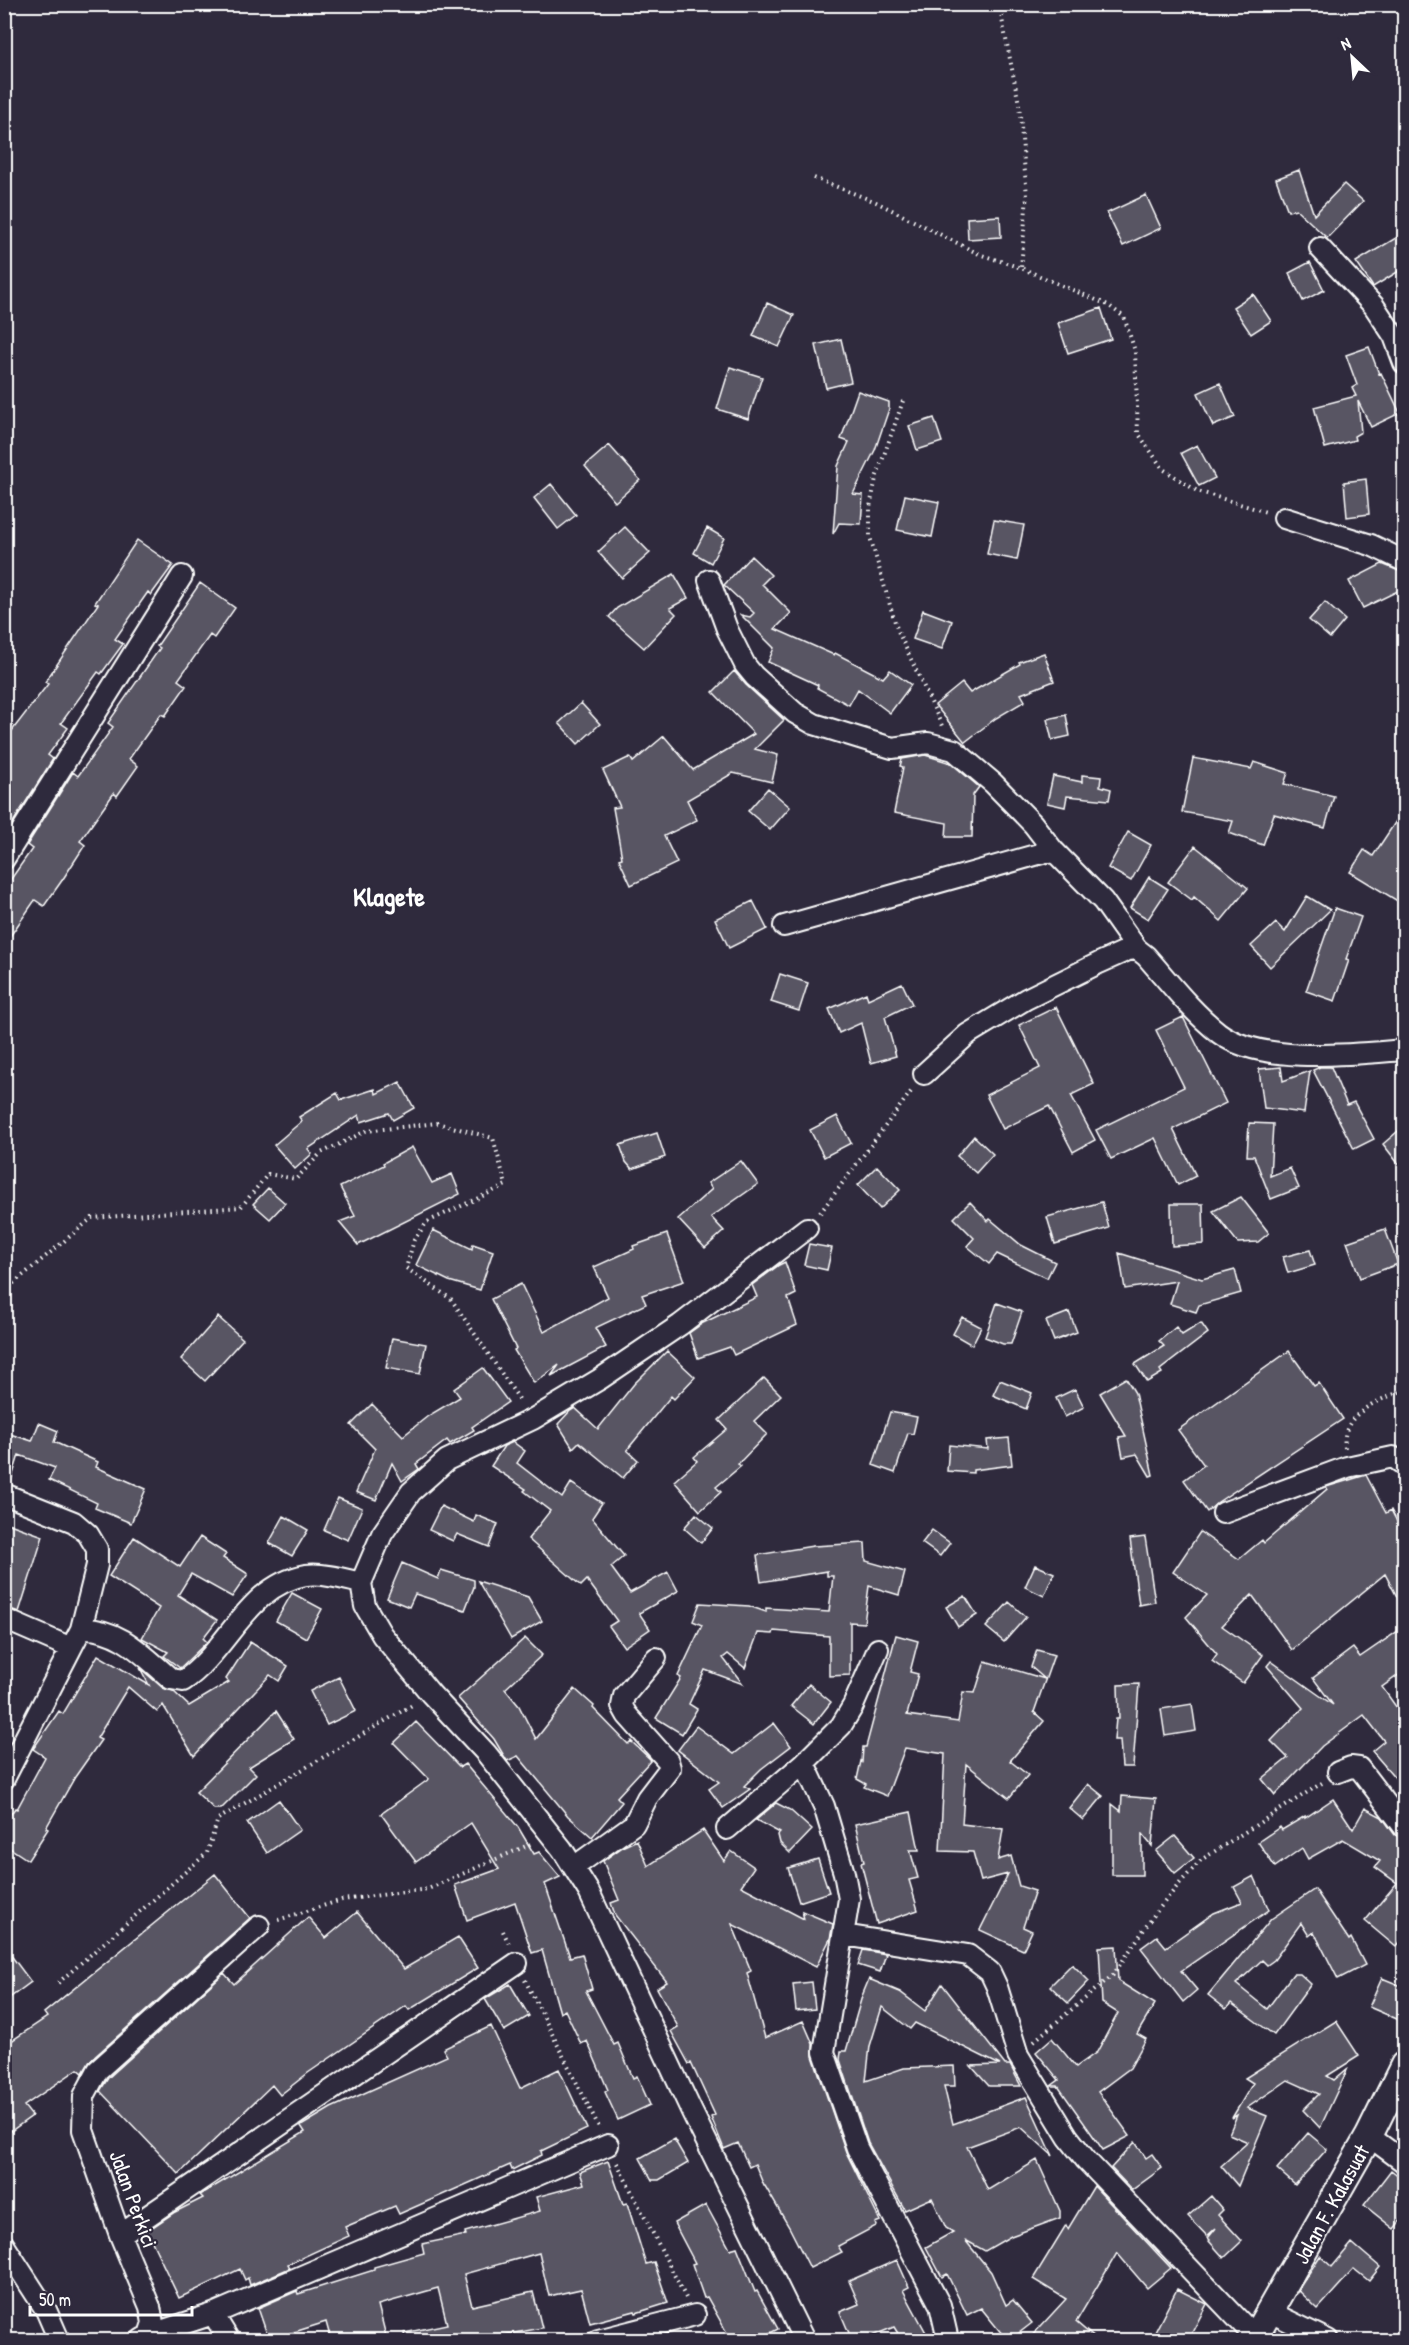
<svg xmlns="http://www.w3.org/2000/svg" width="1409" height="2345" viewBox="0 0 1409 2345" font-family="'Patrick Hand',sans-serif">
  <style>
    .building { fill: #595564; stroke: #fff; stroke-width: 1.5 }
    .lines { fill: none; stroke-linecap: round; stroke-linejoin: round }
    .minor-casing { stroke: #fff; stroke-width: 24 }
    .tertiary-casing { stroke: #fff; stroke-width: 30 }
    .path { stroke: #fff; stroke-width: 4; stroke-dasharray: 1.5 4.5; stroke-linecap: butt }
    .minor { stroke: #2f2a3d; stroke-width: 20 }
    .tertiary { stroke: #2f2a3d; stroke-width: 26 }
    .labels { text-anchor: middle; stroke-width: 4.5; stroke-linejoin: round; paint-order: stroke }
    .street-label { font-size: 22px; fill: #fff; stroke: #2f2a3d }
    .quarter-label { font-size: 26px; font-weight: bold; fill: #fff; stroke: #2f2a3d }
  </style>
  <rect width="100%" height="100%" fill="#2f2a3d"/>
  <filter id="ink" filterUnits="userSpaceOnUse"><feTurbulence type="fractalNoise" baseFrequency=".0167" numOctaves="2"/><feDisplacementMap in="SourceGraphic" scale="12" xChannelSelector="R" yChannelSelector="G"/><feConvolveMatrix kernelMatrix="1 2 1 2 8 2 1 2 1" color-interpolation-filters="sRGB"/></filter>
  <g filter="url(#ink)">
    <path class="building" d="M1299,170L1314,215L1344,184L1363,201L1327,238L1296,209L1288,211L1276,179Z
      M1146,195L1161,228L1123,246L1107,213Z
      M1000,216L1001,237L968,239L967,218Z
      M1404,233V268L1373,287L1356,262Z
      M1310,262L1324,290L1303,301L1289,273Z
      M1253,294L1271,321L1251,334L1233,307Z
      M767,303L794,315L779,347L753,336Z
      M1101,308L1111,339L1068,353L1058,323Z
      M841,339L851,382L826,388L816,345Z
      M1369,347L1379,374L1381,373L1400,413L1371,427L1358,401L1361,432L1354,436L1355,440L1325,448L1314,407L1356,396L1352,388L1357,385L1346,355Z
      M730,367L762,377L748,419L717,409Z
      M1220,383L1235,417L1213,426L1198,393Z
      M858,391L889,402V409L875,450L853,494L863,495L861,524L839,523L833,534L838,466L849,442L841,439Z
      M934,418L942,442L917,450L909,426Z
      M609,445L640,480L615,502L585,466Z
      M1197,445L1215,478L1199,486L1181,453Z
      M1366,479L1369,514L1347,517L1344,482Z
      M551,484L576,515L558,529L534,498Z
      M905,495L939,502L932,537L897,530Z
      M994,520L1024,525L1017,560L987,554Z
      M625,527L650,553L622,578L598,552Z
      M707,528L724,538L711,563L694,553Z
      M137,540L173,565L151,595L148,592L115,639L123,644L101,674L98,672L61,723L68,728L48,755L53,759L7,832L4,830V741L48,684L45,682L98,604L95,603Z
      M751,556L771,575L762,584L791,613L775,629L834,655L835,653L883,678L890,670L911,685L890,713L858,689L849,705L817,688L818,685L768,662L774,648L741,615L750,617L754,613L724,585Z
      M1382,564L1404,573V588L1363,608L1349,581Z
      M674,574L688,598L670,608L676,614L644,648L609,617L617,608Z
      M200,583L235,608L214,638L210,635L178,680L186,686L165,716L161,714L129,759L138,766L117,796L114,793L80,841L85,845L63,879L44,906L35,900L4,945V889L32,849L27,845L73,772L78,776L113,727L108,723L160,648L157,646Z
      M1325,602L1345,620L1330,638L1309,620Z
      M923,610L952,621L942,649L913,639Z
      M1044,653L1054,681L1021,694L1025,701L996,718L965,742L935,705L962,683L970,693L1020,664L1019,662Z
      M734,671L746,685L784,720L755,749L778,755L772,782L733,773L687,800L697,820L664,836L677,863L631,885L619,859L622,858L613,808L620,807L603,770L630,757L633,762L664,736L693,770L754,734L713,692Z
      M581,703L600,724L578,744L559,723Z
      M1066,715L1070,736L1052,740L1047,719Z
      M925,755L951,763L979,787L973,795L972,837H946L947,823L894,813L903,767L900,766L902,759Z
      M1193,758L1251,769L1254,762L1288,773L1284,784L1334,796L1325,828L1274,814L1263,845L1229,833L1233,821L1182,812Z
      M1082,775L1101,777L1100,786L1111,789L1109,800L1067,796L1065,807L1047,803L1053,776L1082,782Z
      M768,788L790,807L770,830L748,811Z
      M1404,809V905L1350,872L1364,850L1373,856Z
      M1128,832L1151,845L1131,881L1108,868Z
      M1195,846L1248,888L1221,921L1194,897L1192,900L1168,882Z
      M1149,877L1168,889L1148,919L1130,908Z
      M1307,896L1330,910L1270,967L1251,946L1276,923L1285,932Z
      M753,901L767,929L729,948L715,919Z
      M1335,908L1361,917L1346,959L1349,960L1335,1001L1306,991Z
      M780,974L808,983L799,1011L771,1002Z
      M902,983L912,1004L885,1017L896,1056L871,1063L861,1023L839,1033L829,1009L866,993L868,999Z
      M1056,1007L1094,1084L1071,1095L1095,1140L1073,1152L1049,1106L1003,1129L986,1095L1040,1068L1019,1025Z
      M1183,1017L1226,1103L1173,1129L1196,1176L1178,1185L1155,1138L1111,1159L1096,1130L1184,1087L1156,1030Z
      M1281,1067L1283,1081L1310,1071L1304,1113L1264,1108L1259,1069Z
      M1320,1067H1331L1347,1105L1354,1102L1374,1139L1354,1149L1313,1070Z
      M400,1082L414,1108L393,1120L389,1113L361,1122L359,1115L308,1149L312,1154L295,1169L274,1145L302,1121L299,1117L337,1093L341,1100L375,1089L376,1094Z
      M837,1116L851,1143L824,1157L810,1130Z
      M1249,1123L1273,1124L1270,1176L1290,1168L1299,1188L1271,1199L1254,1156H1247Z
      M1404,1126V1171L1383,1144Z
      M657,1133L665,1157L632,1169L626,1162L620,1145Z
      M974,1136L993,1154L976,1173L957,1156Z
      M412,1147L432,1183L452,1174L460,1194L358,1245L339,1222L355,1216L340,1187L384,1165L383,1163Z
      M741,1161L758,1184L711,1217L724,1231L705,1248L678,1219L712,1189L708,1183Z
      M877,1166L900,1190L880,1209L858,1185Z
      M268,1188L285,1203L270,1219L253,1204Z
      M1241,1197L1269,1233L1258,1242L1238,1243L1213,1211Z
      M970,1202L988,1221L990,1219L1021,1245L1055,1262L1047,1278L997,1254L989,1264L967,1246L974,1238L954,1218Z
      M1102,1202L1109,1228L1055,1244L1047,1217Z
      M1171,1204H1203L1204,1244L1172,1246Z
      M1385,1229L1398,1264L1360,1278L1347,1242Z
      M433,1230L472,1249L473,1244L493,1251L480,1290L449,1281L416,1265Z
      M667,1234L684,1281L642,1295L646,1304L595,1328L606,1347L551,1376L559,1365L534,1383L514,1350L516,1349L491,1299L521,1284L544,1332L608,1297L594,1267L634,1249L633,1246Z
      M809,1244L832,1248L827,1270L804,1265Z
      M1310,1250L1315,1265L1288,1273L1283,1257Z
      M1119,1253L1202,1279L1235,1270L1241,1293L1199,1305L1196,1312L1170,1304L1177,1281L1125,1289Z
      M785,1262L796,1294L788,1298L797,1325L734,1355L730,1347L698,1358L689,1333L703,1323L757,1297L752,1285L779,1265Z
      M997,1303L1022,1312L1011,1344H1003L985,1337Z
      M1069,1312L1077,1332L1054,1341L1046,1321Z
      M218,1317L243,1339L205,1381L181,1359Z
      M962,1317L981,1327L972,1345L953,1334Z
      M1201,1323L1208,1333L1160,1370L1162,1373L1147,1382L1135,1364L1164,1346L1159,1341L1176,1327L1182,1335Z
      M392,1338L426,1344L420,1374L386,1368Z
      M667,1351L695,1377L674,1399L671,1396L627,1450L638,1460L623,1478L579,1442L573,1448L558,1424L570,1411L575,1408L598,1429L634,1384Z
      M1289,1351L1314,1386L1319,1383L1343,1419L1218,1502L1207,1512L1184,1480L1204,1465L1178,1430Z
      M483,1368L508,1402L472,1427L474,1430L450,1444L447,1440L416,1464L419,1469L402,1481L392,1463L376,1500L356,1492L375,1449L351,1425L372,1404L403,1436L428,1416L460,1397L454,1389Z
      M764,1378L781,1395L754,1421L767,1434L738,1464L741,1466L716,1487L721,1492L700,1511L674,1481L697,1461L694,1457L727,1429L719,1420Z
      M1126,1378L1135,1393L1153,1475L1150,1476L1137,1454L1123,1457L1119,1437L1126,1436L1100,1393Z
      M1000,1380L1032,1393L1026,1409L993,1395Z
      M1075,1389L1084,1407L1065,1417L1056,1398Z
      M890,1412L917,1417L913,1434L908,1433L895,1473L873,1465Z
      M39,1423L58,1431L54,1442L98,1462L96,1467L146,1489L131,1523L95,1508L97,1503L49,1480L55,1468L19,1455L10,1484L4,1482V1432L32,1441Z
      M1009,1438L1012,1465L973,1470V1473L947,1471L949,1445L988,1449L987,1440Z
      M513,1442L525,1451L517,1463L562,1498L571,1483L602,1503L592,1518L624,1556L611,1567L630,1593L668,1572L678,1591L639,1613L650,1629L624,1647L609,1626L617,1621L587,1580L581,1586L528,1539L550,1511L524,1491L526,1489L491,1466L504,1446Z
      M1366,1475L1386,1513L1391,1510L1404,1535V1610L1385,1574L1292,1650L1252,1595L1222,1626L1263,1655L1243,1683L1212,1661L1217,1654L1186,1617L1207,1595L1173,1572L1200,1532L1239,1559L1262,1540L1264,1543L1327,1489L1326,1487Z
      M338,1498L362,1508L348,1540L324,1530Z
      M441,1506L474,1522L476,1515L498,1524L489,1547L457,1534L453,1541L429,1530Z
      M696,1514L713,1528L701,1543L684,1528Z
      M284,1516L308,1530L292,1556L269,1543Z
      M4,1522L43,1536L19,1612L4,1607Z
      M932,1530L950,1543L940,1556L922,1543Z
      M134,1537L180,1567L200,1537L226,1554L223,1558L248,1574L232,1597L191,1574L178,1595L217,1620L203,1638L207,1642L180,1668L164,1656L168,1652L142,1638L159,1608L109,1576Z
      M1145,1537L1155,1602L1139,1605L1130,1539Z
      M865,1543L866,1561L905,1572L899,1595L869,1586L864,1623L850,1622V1675L829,1676V1636L774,1631L773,1634L758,1633L745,1668L728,1654L723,1658L743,1684L705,1670L689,1704L697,1709L682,1734L656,1718L681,1678L678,1676L702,1625L693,1621L700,1603L749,1606L766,1612V1608L829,1612L833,1576H827V1571L761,1582L757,1555L813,1546Z
      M402,1563L438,1579L441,1570L474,1580V1587L465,1610L415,1594L409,1607L387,1598Z
      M1035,1565L1054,1573L1044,1596L1025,1587Z
      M478,1581L528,1597L542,1621L511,1639Z
      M292,1593L322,1609L306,1638L276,1621Z
      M965,1596L977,1615L958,1627L946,1607Z
      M1009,1602L1026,1617L1004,1642L986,1627Z
      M1404,1627V1671L1382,1687L1404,1718V1788L1372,1751L1384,1741L1364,1715L1322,1746L1275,1795L1262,1779L1288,1758L1271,1741L1303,1708L1267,1666L1271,1661L1333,1705L1313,1678L1353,1648L1360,1657Z
      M896,1635L918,1641L910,1672L918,1674L907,1715L958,1722L963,1692L975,1693L985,1661L1045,1679L1031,1667L1037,1650L1054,1655L1034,1712L1044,1721L1010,1761L1028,1775L1009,1798L966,1764L962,1824L1003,1829L998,1860L1011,1856L1019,1886L1035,1891L1023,1927L1032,1931L1023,1950L980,1930L1008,1874L981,1881L973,1852L940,1851L945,1754L905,1748L887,1796L864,1787L866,1784L857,1779L861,1761L862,1762L863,1747H866Z
      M525,1638L542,1655L505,1689L519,1706L536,1739L575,1689L594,1706L593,1708L628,1744L631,1741L651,1760L617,1797L622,1802L592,1837L568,1816L518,1756L507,1761L494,1739L458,1698Z
      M250,1642L288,1666L279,1681L270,1675L194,1756L163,1705L157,1712L128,1687L97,1738L101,1740L75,1777L46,1828L48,1829L28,1860L4,1844V1824L15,1808L17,1809L45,1757L33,1749L59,1711L63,1714L98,1655L149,1685L140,1668L163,1688L173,1691L189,1706L229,1682L226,1679Z
      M339,1677L356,1711L327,1725L310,1691Z
      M809,1684L831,1702L814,1724L791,1706Z
      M1139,1684L1133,1767H1122L1120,1740H1114L1116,1719H1119L1118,1685Z
      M1192,1704L1196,1731L1165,1736L1161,1709Z
      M276,1711L294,1739L249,1767L256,1774L221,1809H214L196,1792Z
      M416,1722L460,1767L465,1764L518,1827L534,1854L539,1852L560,1877L545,1884L570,1957L582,1954L592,1989L586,1991L614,2045L618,2043L633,2078L637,2076L650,2105L618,2120L605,2092L608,2090L587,2041L581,2044L565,2010L560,2013L542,1950L532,1953L515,1902L467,1920L455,1885L499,1869L471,1823L416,1862L381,1814L429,1779L394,1743Z
      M774,1723L791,1746L761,1769L744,1786L750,1789L723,1808L709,1789L719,1782L678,1750L696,1726L734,1754Z
      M1088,1784L1103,1796L1083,1820L1069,1808Z
      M1122,1796L1156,1799L1152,1846L1142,1834V1875H1112V1804L1121,1811Z
      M1333,1799L1353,1829L1365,1808L1382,1817L1395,1835L1404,1839V1937L1396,1947L1365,1921L1397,1883L1375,1867L1380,1861L1343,1839L1308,1859L1302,1848L1275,1867L1258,1842L1280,1827L1282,1830L1305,1816V1818Z
      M279,1800L300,1830L267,1853L247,1823Z
      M776,1803L790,1810L812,1830L790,1853L780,1843L778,1835L780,1833L756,1820Z
      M911,1812L919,1850H910L918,1878L909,1880L918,1910L877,1924L861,1863L864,1862L855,1824Z
      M703,1830L724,1861L731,1851L754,1867L741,1886L804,1919L802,1911L833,1924L830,1939L816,1967L732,1924L751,1971L747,1973L765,2038L803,2021L813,2044V2056L846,2152L880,2221L875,2223L876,2226L838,2246L842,2252L810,2268L789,2227L765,2186H764L755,2164L749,2167L738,2143L724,2149L711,2117L715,2115L691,2063L689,2064L671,2031L678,2027L657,1988L667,1982L615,1915L611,1903L619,1900L603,1861L624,1846L637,1840L648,1866Z
      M1175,1836L1194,1858L1175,1873L1156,1851Z
      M818,1859L829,1892L799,1902L788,1868Z
      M215,1874L250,1918L90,2061L83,2073L78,2069L24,2106L32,2116L4,2136V2046L47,2017L44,2013Z
      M1254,1876L1269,1910L1181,1971L1197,1990L1183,2002L1141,1948L1157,1936L1166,1947L1214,1913L1242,1902L1234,1887Z
      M1315,1889L1349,1940L1351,1938L1365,1965L1338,1979L1314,1932L1309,1936L1301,1923L1274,1960L1267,1965L1262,1960L1236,1984L1267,2009L1293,1974H1300L1311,1984L1274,2035L1231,2003L1226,2009L1208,1995L1271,1919Z
      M357,1912L404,1969L458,1937L478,1968L409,2010L406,2006L308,2073L280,2095L272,2085L179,2174L100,2091L108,2078L224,1973L234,1984L308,1917L326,1938Z
      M4,1946L31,1982L4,2002Z
      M1116,1946L1118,1981L1155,2004L1137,2034L1146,2039L1130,2068L1098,2092L1130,2136L1103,2150L1058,2086H1051L1059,2080L1036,2052L1052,2038L1076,2067L1097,2052L1118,2013L1102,2003L1099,1947Z
      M863,1950L886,1954L880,1972L858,1965Z
      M1072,1964L1089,1981L1068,2003L1050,1986Z
      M1382,1978L1404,1987V2022L1369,2007Z
      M869,1979L900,1992L925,2011L942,1984L1005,2065H1010L1021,2086H989L971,2066L1000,2065L915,2023L910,2029L882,2007L870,2046L866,2081L904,2068L954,2066L955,2086H944L953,2124L1026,2097L1053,2156L1021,2127L967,2147L988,2190L1037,2160L1060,2211V2218L1011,2236L985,2251L965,2240L991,2272L1006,2305L1013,2300L1032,2323L1010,2340H1007L981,2308L967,2315L947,2274L942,2277L926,2247L953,2232L946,2228L932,2198L905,2210L868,2143L840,2060L841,2051H846L862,1996Z
      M812,1982L815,2009L796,2011L793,1984Z
      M510,1984L529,2016L504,2031L485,1999Z
      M1336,2021L1359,2056L1327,2076L1334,2080L1348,2068L1320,2128L1303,2110L1319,2094L1288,2080L1247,2108L1267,2116L1238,2186L1221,2166L1248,2142L1229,2134L1237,2115L1232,2118L1253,2083L1245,2078Z
      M491,2026L520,2088L559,2069L587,2129L541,2151L542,2155L512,2170L510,2165L399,2214L395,2206L345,2227L349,2236L288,2264L290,2268L250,2285L248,2278L245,2280L240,2269L179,2298L147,2231L175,2212L203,2198L200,2195L305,2132L301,2126L331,2108L447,2056L443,2049Z
      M1308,2133L1327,2149L1295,2185L1277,2169Z
      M674,2139L688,2163L659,2180H652L640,2158Z
      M1135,2142L1146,2158L1152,2154L1162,2168L1132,2190L1111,2168Z
      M608,2161L623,2204L627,2203L646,2264L654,2262L668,2303L636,2313L635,2311L590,2323L581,2289L549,2296L539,2253L464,2274L472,2306L533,2292L542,2328L477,2340H405L404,2333L447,2324L438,2288L378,2305L387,2340H331L326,2322L269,2340L258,2308L297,2291L298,2294L374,2270V2267L424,2253L422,2244L466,2235L465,2232L540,2211L536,2197L584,2184L580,2172Z
      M1391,2170L1404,2180V2216L1394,2229L1364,2205Z
      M1094,2186L1171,2268L1147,2288L1117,2253L1076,2322L1097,2340H1028L1066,2299L1033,2279L1066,2225L1068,2229Z
      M1211,2196L1223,2210L1218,2215L1242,2241L1224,2258L1209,2241L1210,2240L1208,2238L1216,2228L1207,2236L1188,2216Z
      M706,2205L730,2249L737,2247L755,2292L757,2291L778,2329L757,2340H731L707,2297L704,2298L692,2264L695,2263L674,2223Z
      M1352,2243L1380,2267L1369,2281L1354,2269L1318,2309L1298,2290L1320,2256L1332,2267Z
      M897,2260L909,2287L903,2290L930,2340H902L894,2327L862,2340H852L840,2312L859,2304L849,2281Z
      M1177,2289L1207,2304L1188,2340H1151Z"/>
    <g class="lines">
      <g class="minor-casing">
        <path id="minor" d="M1320,248L1374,306L1394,336L1404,363
          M1284,518L1371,545L1404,561
          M709,580L727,629L745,665L754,676L795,713L814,724L892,748L928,743L954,750L993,783L1033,824L1053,850L1103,901L1137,949
          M4,859L182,576
          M784,926L1053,850
          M924,1074L968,1034L1026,999L1099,963L1128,950L1137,949L1146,956C1169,982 1191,1011 1219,1033C1262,1065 1353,1054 1404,1050
          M4,1494L74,1522L88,1534L97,1549V1565L81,1629L4,1779
          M1223,1513L1347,1467L1393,1457L1404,1465
          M4,1619L71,1648
          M81,1629C119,1627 144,1656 171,1679L183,1681C228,1651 247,1585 306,1575C324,1573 344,1579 361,1583
          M878,1649L853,1706L841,1726L804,1763L824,1806L844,1873L849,1899L824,2052L857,2148L940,2305L948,2340
          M1338,1772L1351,1767L1359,1768L1404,1827
          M727,1829L804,1763
          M574,1867L634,1824L647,1798L670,1768L668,1761L627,1715L622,1706L624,1696L656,1658
          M844,1935L968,1955L990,1972L997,1987L1018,2055L1068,2137L1086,2160L1255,2337
          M1369,2136L1404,2162
          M120,2235L517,1963
          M4,2245L46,2310L59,2340
          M1270,2312L1328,2340
          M213,2314L229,2340
          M149,2335L213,2314L608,2145
          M141,2340L149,2335L153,2323L150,2307L120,2235L83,2130L84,2096L98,2070L259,1926
          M598,2340L695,2315
          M804,2340L692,2112L589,1892L562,1849L486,1753L431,1694L382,1635L365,1606L361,1583L382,1534L411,1492L447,1460L533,1419L600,1379L680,1325L807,1228"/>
      </g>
      <g class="tertiary-casing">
        <path id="tertiary" d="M1253,2340L1369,2136L1404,2065"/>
      </g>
      <path class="path" d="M999,4L1019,104L1027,196L1021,268
        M814,178L876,202L979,254L1021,268L1108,305L1124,317L1135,351L1138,433L1163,469L1197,491L1266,512
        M903,401L876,478L870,507V537L897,629L943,728
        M820,1213L913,1089
        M4,1291L92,1218L241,1207L268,1174L296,1179L321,1153L366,1131L437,1123L493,1138L506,1185L427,1222L414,1240L406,1268L451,1299L521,1402
        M1345,1448C1340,1413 1378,1401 1404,1390
        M278,1920L342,1900L428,1889L533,1843
        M503,1931L510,1946
        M525,1980L600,2129
        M58,1983L207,1853L218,1819L414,1704
        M1034,2041L1113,1975L1154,1915L1179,1884L1201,1860L1322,1783
        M617,2163L686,2298
        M704,2331L709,2340"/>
      <use href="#minor" class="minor"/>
      <use href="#tertiary" class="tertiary"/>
    </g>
  </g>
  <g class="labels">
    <g class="street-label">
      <text transform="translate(134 2199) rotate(70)" y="8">Jalan Perkici</text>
      <text transform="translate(1331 2204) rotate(-61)" y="8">Jalan F. Kalasuat</text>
    </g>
    <g class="quarter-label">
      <text x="389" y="906">Klagete</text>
    </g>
  </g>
  <rect width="1409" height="2345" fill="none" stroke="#2f2a3d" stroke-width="24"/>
  <rect x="12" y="12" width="1385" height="2321" fill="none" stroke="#fff" stroke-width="2" filter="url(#ink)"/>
  <g transform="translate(1352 57) rotate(334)" stroke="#2f2a3d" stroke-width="4.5" paint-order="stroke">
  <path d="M0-4.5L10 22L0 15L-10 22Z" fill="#ffffff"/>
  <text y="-9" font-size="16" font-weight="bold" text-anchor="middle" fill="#ffffff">N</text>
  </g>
  <path d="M30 2306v9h162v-9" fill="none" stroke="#ffffff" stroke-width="3"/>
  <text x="39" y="2306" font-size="18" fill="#ffffff" stroke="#2f2a3d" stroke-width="4.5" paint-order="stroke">50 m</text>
</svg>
